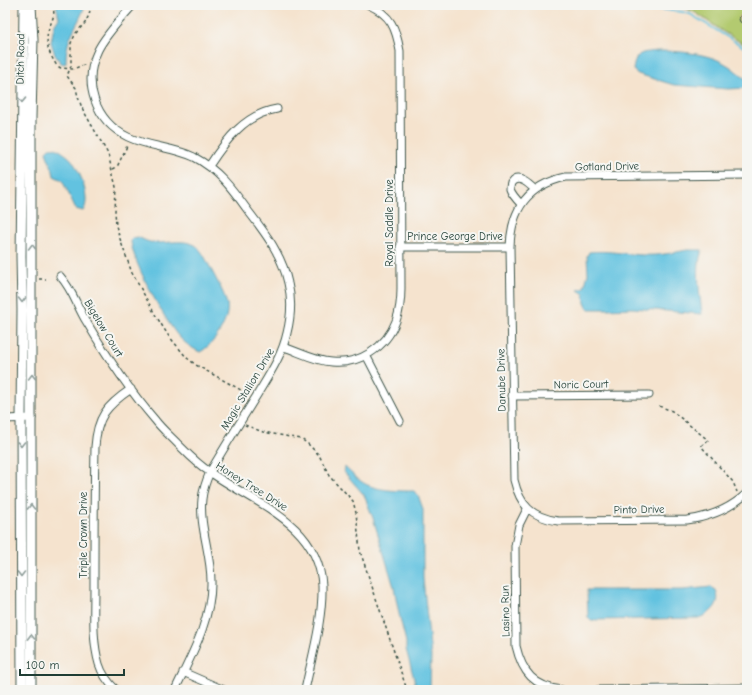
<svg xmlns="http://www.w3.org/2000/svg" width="752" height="695" viewBox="0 0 752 695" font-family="'Comic Neue',sans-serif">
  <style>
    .green { fill: #b3ca6f; stroke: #698452 }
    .water { fill: #62c2e0; stroke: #40808a }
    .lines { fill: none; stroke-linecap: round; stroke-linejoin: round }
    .stream { stroke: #62c2e0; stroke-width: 2 }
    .building { fill: #e5a4a3 }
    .minor-casing { stroke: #3f564b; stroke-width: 9 }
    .tertiary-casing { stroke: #3f564b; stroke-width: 11 }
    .path { stroke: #3f564b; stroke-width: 1.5; stroke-dasharray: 3 3; stroke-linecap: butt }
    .minor { stroke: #fff; stroke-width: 7 }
    .tertiary { stroke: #fff; stroke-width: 9 }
    .oneway { stroke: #8f9e9a }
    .labels { text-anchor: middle; stroke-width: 4; stroke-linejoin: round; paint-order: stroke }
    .street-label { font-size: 11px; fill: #1f3d34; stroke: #f6f6f2 }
  </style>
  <rect width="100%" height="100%" fill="#f6f6f2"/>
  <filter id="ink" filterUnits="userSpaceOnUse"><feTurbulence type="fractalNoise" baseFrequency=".025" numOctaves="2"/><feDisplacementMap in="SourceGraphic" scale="8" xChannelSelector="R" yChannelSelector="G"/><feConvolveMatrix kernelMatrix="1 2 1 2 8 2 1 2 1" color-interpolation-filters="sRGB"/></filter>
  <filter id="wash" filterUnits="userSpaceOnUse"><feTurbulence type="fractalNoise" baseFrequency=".012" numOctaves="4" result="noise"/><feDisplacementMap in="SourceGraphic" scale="16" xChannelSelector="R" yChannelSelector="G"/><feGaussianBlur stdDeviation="0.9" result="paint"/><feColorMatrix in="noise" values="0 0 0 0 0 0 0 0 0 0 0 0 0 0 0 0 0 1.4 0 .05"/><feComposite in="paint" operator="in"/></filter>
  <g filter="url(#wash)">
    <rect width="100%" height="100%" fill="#f5e3ce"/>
    <path class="green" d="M661,5H747V46L722,31L696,13L679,5Z"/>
    <path class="water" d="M56,5H85C81,20 69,34 67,49C66,53 66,58 66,62L65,64L61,63L55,55L51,42L54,26L59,18Z
      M658,51C678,51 707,53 724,63C732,67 739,74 747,80V88L728,89L674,85L638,74L633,70C636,51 641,53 658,51Z
      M49,148C51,148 53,147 55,148C59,149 68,156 71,159C79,169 92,199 83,211L76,209L62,180L54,176C53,166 48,161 46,151Z
      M138,237C142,239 146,241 150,242C163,245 182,238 195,245C203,251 207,262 212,271C217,281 224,292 227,304C230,320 214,345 200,352C193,349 186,344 180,338C166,323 131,260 131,240L133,238Z
      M687,250H702C695,268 700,295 702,314L633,308L606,309H588L585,303L584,294L578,290L584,288L588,274L587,256L589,252C607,250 624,254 643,255C658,256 672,253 687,250Z
      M345,467C352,474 361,483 370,486C384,491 400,491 414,491L418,495L423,509V578L431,656L430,690H417L406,649V642L399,614L394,587L373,518L364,495L344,472Z
      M711,587L716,590C722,604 711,614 698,618L594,620H590L588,617L587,590H683Z"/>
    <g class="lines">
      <path class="stream" d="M623,5L683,12L690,14L747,49"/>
    </g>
    <g id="blocks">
      <path class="building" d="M739 19a4 4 0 1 1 8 0a4 4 0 1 1-8 0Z"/>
    </g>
  </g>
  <g filter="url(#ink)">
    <use href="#blocks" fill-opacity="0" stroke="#3f564b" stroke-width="1"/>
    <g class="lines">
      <g class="minor-casing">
        <path id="minor" d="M133,5C121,19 106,34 98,50C82,83 95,121 128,137C149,147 173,147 194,157C219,170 233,190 249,212C266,234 282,255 288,283C292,299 291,317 287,333C282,356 269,375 257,395C241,421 225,446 210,472C206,481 203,490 202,499C199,526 211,553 211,581C212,619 191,656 175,690
          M209,166C226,140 245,114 277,109
          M747,175L566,177C528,185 511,209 510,247L514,480C520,505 531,517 558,521L687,520C710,517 730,509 747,493
          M521,204C517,200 512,195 510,189C510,187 510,186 511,183C518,173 530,185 535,190
          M400,247H510
          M60,276C72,289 77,306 86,321C106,355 129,390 155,420C161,428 169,435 176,442C187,453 197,464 210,472C253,503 318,522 322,585C323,620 312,656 305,690
          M284,347C299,352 315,361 331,362C359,365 386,348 396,321C400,310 401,299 401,288L400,51C396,28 391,15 369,5
          M366,355L400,421
          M512,396L649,395
          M5,419L32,418
          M527,509L519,525L515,546L516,646C522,672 534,687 562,690
          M183,672L224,690
          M116,690C109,683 102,674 99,664C92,640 94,613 94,588C94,541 94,494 95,447C97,417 106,406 131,389
          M598,690L747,688"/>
      </g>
      <g class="tertiary-casing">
        <path id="tertiary" d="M31,5L33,40L31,117V690
          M22,690L21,418L22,310L21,256L24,5"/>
      </g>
      <path class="path" d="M52,5C57,16 50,22 48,32C45,45 50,55 57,66L61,68L73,69L86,64
        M91,5L89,15L85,23L76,33L71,43V66L67,76L76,88L78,97L82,108L108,154L116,187L115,211L116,226L121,242L132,273L156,316L168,335L187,358L196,365L250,395
        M113,169L117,167L128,144
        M39,279H46
        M659,406L672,411L708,440L701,446L733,482L737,492
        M245,425L263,432L301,439L308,444L319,455L329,475L353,501L356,513L360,551L407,690"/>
      <use href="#minor" class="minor"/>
      <use href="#tertiary" class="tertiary"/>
    </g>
    <defs><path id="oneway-chevron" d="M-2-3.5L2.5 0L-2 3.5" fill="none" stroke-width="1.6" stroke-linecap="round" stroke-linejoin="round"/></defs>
    <g class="oneway">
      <use href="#oneway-chevron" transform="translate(22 100) rotate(92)"/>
      <use href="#oneway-chevron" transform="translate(32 247) rotate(-90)"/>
      <use href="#oneway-chevron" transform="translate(22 300) rotate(89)"/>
      <use href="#oneway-chevron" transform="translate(32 377) rotate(-90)"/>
      <use href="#oneway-chevron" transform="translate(21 444) rotate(90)"/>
      <use href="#oneway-chevron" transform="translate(31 507) rotate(-90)"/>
      <use href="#oneway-chevron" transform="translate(21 574) rotate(90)"/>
      <use href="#oneway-chevron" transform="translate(31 637) rotate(-91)"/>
    </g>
  </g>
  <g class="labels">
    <g class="street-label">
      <text transform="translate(20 59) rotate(-89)" y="4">Ditch Road</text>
      <text transform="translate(607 166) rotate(-1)" y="4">Gotland Drive</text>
      <text transform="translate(389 223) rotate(-90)" y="4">Royal Saddle Drive</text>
      <text x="455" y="240">Prince George Drive</text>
      <text transform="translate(104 328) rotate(59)" y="4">Bigelow Court</text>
      <text transform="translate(501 380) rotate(-91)" y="4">Danube Drive</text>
      <text transform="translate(581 384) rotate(-1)" y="4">Noric Court</text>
      <text transform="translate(247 389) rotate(-59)" y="4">Magic Stallion Drive</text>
      <text transform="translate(252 486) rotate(32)" y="4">Honey Tree Drive</text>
      <text transform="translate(639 509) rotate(-1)" y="4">Pinto Drive</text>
      <text transform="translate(83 535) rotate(-90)" y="4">Triple Crown Drive</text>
      <text transform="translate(505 611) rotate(-91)" y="4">Lasino Run</text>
    </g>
  </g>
  <rect width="752" height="695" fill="none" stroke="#f6f6f2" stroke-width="20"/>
  <path d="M20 669v6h104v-6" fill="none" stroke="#1f3d34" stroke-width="2"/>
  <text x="26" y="669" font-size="12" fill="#1f3d34" stroke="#f6f6f2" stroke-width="3" paint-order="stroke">100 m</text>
</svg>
